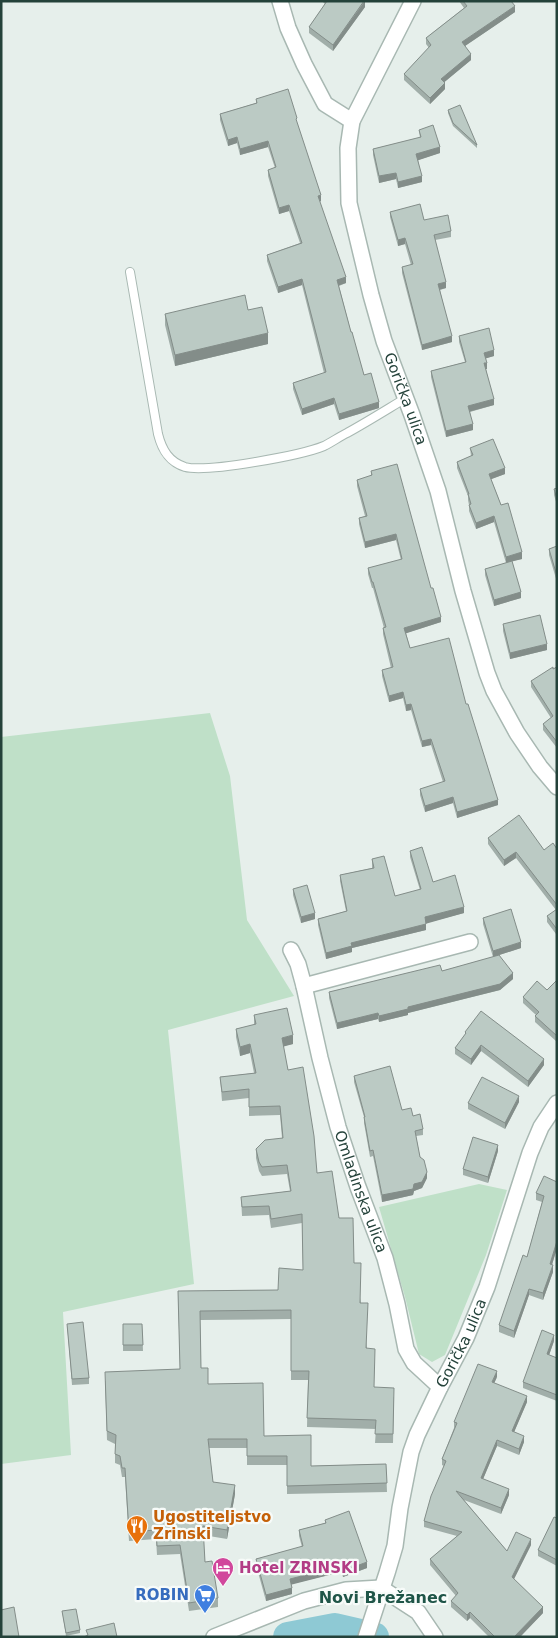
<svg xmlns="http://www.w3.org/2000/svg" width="558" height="1638" viewBox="0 0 558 1638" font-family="'DejaVu Sans',sans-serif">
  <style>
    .green { fill: #bfe0c8 }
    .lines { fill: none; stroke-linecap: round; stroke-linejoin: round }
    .river { stroke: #8ec9d4; stroke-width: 30 }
    .service-casing { stroke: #a8b8b2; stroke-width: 10 }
    .minor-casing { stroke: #a8b8b2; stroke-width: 18 }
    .service { stroke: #fff; stroke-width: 8 }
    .minor { stroke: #fff; stroke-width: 15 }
    .wall { fill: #a1aea9 }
    .shaded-wall { fill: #838d89 }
    .building { fill: #bbcac4; stroke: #838d89 }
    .labels { text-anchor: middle; stroke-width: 4.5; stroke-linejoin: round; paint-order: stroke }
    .street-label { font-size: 15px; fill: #24423a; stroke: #f7fbf9 }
    .food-label { font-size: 15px; font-weight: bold; fill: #c56008; stroke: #f7fbf9; text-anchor: start }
    .hotel-label { font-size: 15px; font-weight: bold; fill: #b23c85; stroke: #f7fbf9; text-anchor: start }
    .shop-label { font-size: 15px; font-weight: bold; fill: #366cbe; stroke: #f7fbf9; text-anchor: end }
    .neighbourhood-label { font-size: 16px; font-weight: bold; fill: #1f5548; stroke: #f7fbf9 }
  </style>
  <rect width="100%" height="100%" fill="#e6efeb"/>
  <path class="green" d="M210,713L230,776L247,920L294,996L168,1030L194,1284L63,1312L71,1455L1,1464V737Z
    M479,1184L507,1190L486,1255L445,1355L432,1362L419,1354L405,1297L379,1207Z"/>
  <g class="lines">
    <path class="river" d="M288,1637L335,1628L374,1637"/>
    <g class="service-casing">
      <path id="service" d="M130,272L158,434C162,450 169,462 185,467C207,473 302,455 324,446C332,442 339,437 347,433C367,422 386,410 406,398"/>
    </g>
    <g class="minor-casing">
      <g id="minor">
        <path d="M280,1L288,28L304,64L325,104L352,121"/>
        <path id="s1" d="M413,1L352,121L348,148L349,203L371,295L384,341L412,415L438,491L463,591L487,673L494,691L517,733L540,767L557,787"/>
        <path id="s2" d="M291,950L298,964L304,986L320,1058L338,1127L358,1187L385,1258L397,1304L406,1349L414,1363L440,1387"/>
        <path d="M304,986L470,942"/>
        <path d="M214,1637L304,1601L346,1590L381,1588L418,1612L435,1637"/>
        <path id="s3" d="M366,1637L387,1573L395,1546L400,1508L411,1452L417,1435L440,1387L466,1338L487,1287L530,1153L541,1127L557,1103"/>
      </g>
    </g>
    <use href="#service" class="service"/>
    <use href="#minor" class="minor"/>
  </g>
  <path class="wall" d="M322,1H365V7L333,51L309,33V27L325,4Z
    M459,1H511L515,12L465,46L471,60L444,82L445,89L430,104L404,80V74L429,48L426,44V38L464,8Z
    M256,99L297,123L321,201L319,202L346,283L339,286L351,332L364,375L379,408L339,420L334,404L302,415L293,389V383L324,373L302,285L278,293L267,261V255L300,243L289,211L279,214L268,176V170L275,168L268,147L240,155L237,143L228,146L220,120V114L256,103Z
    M448,110L477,145V148L453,126L448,113Z
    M419,130L440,153L418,160L422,182L398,188L396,179L379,183L373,155V149L420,138Z
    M390,212L424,220L451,231V237L435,240L446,288L440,290L452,342L422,350L402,273V267L411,265L405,244L398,246L390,217Z
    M248,310L268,344L175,366L165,325V314Z
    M459,336L494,356L486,358L487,369H486L494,405L470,412L473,430L446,437L431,377V371L465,362L459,342Z
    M470,448L505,474L491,479L522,559L512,561L521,598L494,606L485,575V569L506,563L494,522L476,529L469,511V505L468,500V496L457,468V462L471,456Z
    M371,471L441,622L406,633L410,648L466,704L498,805L457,818L453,803L425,812L420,795V789L443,782L431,745L422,747L411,710L406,711L403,698L389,702L382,676V670L391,668L383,634V628H384L373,588H372L368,574V568L401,560L396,540L365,548L359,524V518L365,516L357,486V480L371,476Z
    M557,488V505L554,495V489Z
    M557,546V582L549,555V549Z
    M503,624L547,650L510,659L503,631Z
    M557,667V748L543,730V724L551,718L531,687V681Z
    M488,838L544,850L557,849V933L556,934L547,922V916L556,910L516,858L504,866L488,844Z
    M410,851L433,882L464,913L426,923V930L352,948V952L326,959L318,925V919L346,911L340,881V875L372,868V859L395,896L420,890L410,857Z
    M293,889L315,919L301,923L293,895Z
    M483,918L521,948L499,955L513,979L500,990L408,1013V1015L379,1022L378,1019L337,1029L329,998V992L442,971L493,957L483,924Z
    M557,980V1042L535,1022V1016L536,1015L523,1003V997L547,990Z
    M254,1015L293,1044L283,1046L288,1070L317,1173L339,1218L354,1263L361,1303L367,1348L374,1387L394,1397L393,1443H375L376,1429L307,1427L308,1380H291V1319L200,1320L201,1368L208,1384L264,1436L311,1466L386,1464L387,1492L287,1494V1465H247V1448H209L213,1482L235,1494L227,1539L203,1535L205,1562L218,1598V1607L189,1611L180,1554L157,1555L156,1539L129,1541L125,1477H122L120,1465L115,1463V1444L107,1440L105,1381L180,1369L178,1291L278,1290L303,1270L302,1223L271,1228L269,1215L242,1216L241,1197L290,1191L287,1174L262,1176L259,1171L256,1158V1149L282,1138L280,1115L249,1116V1098L222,1101L220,1077L254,1073L250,1053L240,1056L236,1037V1029L254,1025Z
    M465,1032L544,1065L528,1087L481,1051L471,1065L455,1054V1048L465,1035Z
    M354,1076L402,1110L413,1116L423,1129V1135L416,1136L420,1157L427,1178L422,1188L414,1191L413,1195L382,1202L373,1156L370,1157L364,1123V1117L354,1082Z
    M519,1102L505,1129L468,1109V1103Z
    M498,1151L488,1183L463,1175V1169Z
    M557,1182V1248L552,1265L553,1272L543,1300L529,1295L514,1338L499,1332V1325L527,1257L542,1202L536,1200V1193Z
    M67,1324L89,1378V1384L72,1385Z
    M123,1324H142L143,1351H123Z
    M554,1341L549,1355L557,1358V1401L523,1388V1382Z
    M497,1377L494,1383L527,1402L514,1432L524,1442L519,1455L497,1446L483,1479L509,1495L501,1514L464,1500L507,1551L531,1545L514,1579L543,1613L520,1637H489L470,1618L467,1621L451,1607V1601L456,1596L430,1565V1559L457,1536L424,1527V1521L444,1466L442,1465V1459L454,1428V1422Z
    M557,1518V1566L538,1556V1550Z
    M325,1520L367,1568L343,1577L341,1572L291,1584L292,1594L266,1601L256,1565V1559L302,1547L299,1536V1530L325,1523Z
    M62,1611L80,1630V1633L66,1636Z"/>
  <path class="shaded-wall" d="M365,1V7L333,51V45Z
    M515,6V12L462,48V42Z
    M471,54V60L441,85V79Z
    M445,83V89L430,104V98Z
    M237,137V143L228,146V140Z
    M268,141V147L240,155V149Z
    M440,147V153L416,161V154Z
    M396,173V179L379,183V176Z
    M422,176V182L398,188V182Z
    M321,195V201L318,202V196Z
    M289,205V211L279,214V208Z
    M405,238V244L398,246V240Z
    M346,277V283L337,286V280Z
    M302,279V285L278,293V287Z
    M446,282V288L438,290V284Z
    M268,333V344L175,366V355Z
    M452,336V342L422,350V345Z
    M494,350V356L484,359V353Z
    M484,363H487V369H484Z
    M334,398V404L302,415V409Z
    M494,399V405L468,412V406Z
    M379,402V408L339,420V414Z
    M473,424V430L446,437V431Z
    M505,468V474L489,480V474Z
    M494,516V522L476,529V523Z
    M396,534V540L365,548V542Z
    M522,552V559L506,563V557Z
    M521,592V598L494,606V600Z
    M441,617V622L404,634V628Z
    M547,644V650L510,659V653Z
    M403,692V698L389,702V696Z
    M411,704V710L406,711V705Z
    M431,739V745L422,747V741Z
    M453,797V803L425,812V806Z
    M498,800V805L457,818V812Z
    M516,852V858L504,866V860Z
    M464,907V913L425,924V917Z
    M315,913V919L301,923V917Z
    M426,924V930L352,948V952L326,959V953L351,943Z
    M521,942V948L493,957V951Z
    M513,973V979L500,990L408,1013V1015L379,1022V1016Z
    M378,1013V1019L337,1029V1023Z
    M293,1035V1044L282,1047V1038Z
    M250,1044V1053L240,1056V1047Z
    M481,1045V1051L471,1065V1059Z
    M544,1059V1065L528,1087V1081Z
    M519,1096V1102L505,1129V1123Z
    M498,1145V1151L488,1183V1177Z
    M427,1172V1178L422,1188L414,1191L413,1195L382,1202V1195Z
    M557,1241V1248L550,1271V1264Z
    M553,1265V1272L543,1300V1293Z
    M529,1289V1295L514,1338V1331Z
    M554,1335V1341L547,1361V1354Z
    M497,1371V1377L492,1388V1382Z
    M527,1396V1402L512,1437V1431Z
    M524,1436V1442L519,1455V1449Z
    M497,1440V1446L481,1484V1478Z
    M235,1485V1494L227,1539V1530Z
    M509,1489V1495L501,1514V1508Z
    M531,1539V1545L512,1583V1577Z
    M367,1562V1568L343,1577V1571Z
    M341,1566V1572L290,1585V1579Z
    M292,1588V1594L266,1601V1595Z
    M543,1607V1613L520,1637H514Z
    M470,1612V1618L467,1621V1615Z"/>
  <path class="building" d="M327,1H364L333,45L309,27Z
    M463,1H511L515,6L462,42L471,54L441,79L445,83L430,98L404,74L431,45L426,38L467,6Z
    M288,89L297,118L296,119L321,195L318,196L346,277L337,280L351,332H352L364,375L371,373L379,402L339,414L334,398L302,409L293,383L326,372L302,279L278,287L267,255L302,243L289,205L279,208L268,170L276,167L268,141L240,149L237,137L228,140L220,114L257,103L256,99Z
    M460,105L477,145L453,123L448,110Z
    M433,125L440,147L416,154L422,176L398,182L396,173L379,176L373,149L421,137L419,130Z
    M420,204L424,220L448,215L451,231L434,235L446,282L438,284L452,336L422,345L402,267L413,264L405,238L398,240L390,212Z
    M245,295L248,310L262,307L268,333L175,355L165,314Z
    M489,328L494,350L484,353L487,363H484L494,399L468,406L473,424L446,431L431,371L466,362L459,336Z
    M493,439L505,468L489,474L501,505L508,503L522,552L506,557L494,516L476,523L469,505L471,504L468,494H469L457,462L473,455L470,448Z
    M397,464L431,588H433L441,617L404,628L410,648L449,638L466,704H468L498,800L457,812L453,797L425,806L420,789L445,781L431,739L422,741L411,704L406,705L403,692L389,696L382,670L393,667L383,628L386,627L373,582H372L368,568L402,559L396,534L365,542L359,518L367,516L357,480L372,475L371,471Z
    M557,488V499L554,489Z
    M557,546V576L549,549Z
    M512,561L521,592L494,600L485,569Z
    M540,615L547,644L510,653L503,624Z
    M553,667V669L557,667V742L543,724L553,716L531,681Z
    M519,815L544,850L553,843L557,849V905L516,852L504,860L488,838Z
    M422,847L433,882L455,875L464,907L425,917L426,924L351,943L352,946L326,953L318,919L347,911L340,875L374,868L372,859L384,856L395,896L421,889L410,851Z
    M307,885L315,913L301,917L293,889Z
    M511,909L521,942L493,951L483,918Z
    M557,909V927L556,928L547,916Z
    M499,955L513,973L500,984L408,1007V1009L379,1016L378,1013L337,1023L329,992L440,965L442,971Z
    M557,980V1036L535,1016L539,1012L523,997L537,981L547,990Z
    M287,1008L293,1035L282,1038L288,1070L303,1067L314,1136L317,1173L332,1171L339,1218H353L354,1263H361L360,1303H368L366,1348L375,1349L374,1387L394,1388L393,1434H375L376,1420L307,1418L309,1371H291V1310L200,1311L201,1368H208V1384L263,1383L264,1436L311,1435V1466L386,1464L387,1483L287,1486V1456H247V1439H208L213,1482L235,1485L227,1530L203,1526L205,1562L212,1561L218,1598L189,1603L180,1545L157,1546L156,1530L129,1532L125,1468H122L120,1456L115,1454L116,1435L107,1431L105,1372L180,1369L178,1291L278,1290L279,1268L303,1270L302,1214L271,1219L269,1206L242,1207L241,1197L291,1191L287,1165L262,1167L259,1162L256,1149L265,1140L283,1138L280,1106L249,1107V1089L222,1092L220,1077L256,1073L250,1044L240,1047L236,1029L256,1024L254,1015Z
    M481,1011L544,1059L528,1081L481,1045L471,1059L455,1048L466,1033L465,1032Z
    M390,1066L402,1110L411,1108L413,1116L420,1114L423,1129L415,1131L420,1157L424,1160L427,1172L422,1182L414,1184L413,1189L382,1195L373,1150L370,1151L364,1117H365L354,1076Z
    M482,1077L519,1096L505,1123L468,1103Z
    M473,1137L498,1145L488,1177L463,1169Z
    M544,1176L557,1182V1241L550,1264L553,1265L543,1293L529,1289L514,1331L499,1325L523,1255L527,1257L544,1196L536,1193Z
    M83,1322L89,1378L72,1379L67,1324Z
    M123,1324H142L143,1345H123Z
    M542,1330L554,1335L547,1354L557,1358V1395L523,1382Z
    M478,1364L497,1371L492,1382L527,1396L512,1431L524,1436L519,1449L497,1440L481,1478L509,1489L501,1508L456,1491L507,1551L516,1532L531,1539L512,1577L543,1607L514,1637H495L470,1612L467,1615L451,1601L458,1593L430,1559L462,1532L424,1521L431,1496L446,1461L442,1459L457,1423L454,1422Z
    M349,1511L367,1562L343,1571L341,1566L290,1579L292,1588L266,1595L256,1559L303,1546L299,1530L326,1523L325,1520Z
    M554,1517L557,1518V1560L538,1550Z
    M14,1607L19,1637H1V1610Z
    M76,1609L80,1630L66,1633L62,1611Z
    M114,1623L117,1637H84L88,1635L86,1630Z"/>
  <defs>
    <g id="restaurant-pin" transform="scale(1.125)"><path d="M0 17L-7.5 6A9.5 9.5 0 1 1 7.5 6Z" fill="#e8710a" stroke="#f7fbf9"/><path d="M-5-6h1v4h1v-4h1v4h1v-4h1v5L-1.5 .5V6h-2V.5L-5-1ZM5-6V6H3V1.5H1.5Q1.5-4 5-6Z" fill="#fff"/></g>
    <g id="hotel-pin" transform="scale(1.125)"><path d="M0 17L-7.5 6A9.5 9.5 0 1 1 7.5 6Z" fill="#d1479c" stroke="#f7fbf9"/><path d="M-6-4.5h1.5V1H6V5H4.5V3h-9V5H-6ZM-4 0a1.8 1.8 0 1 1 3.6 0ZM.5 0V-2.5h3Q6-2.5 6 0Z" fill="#fff"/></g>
    <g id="supermarket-pin" transform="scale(1.125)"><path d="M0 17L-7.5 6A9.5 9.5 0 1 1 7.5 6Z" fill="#3f7fe0" stroke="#f7fbf9"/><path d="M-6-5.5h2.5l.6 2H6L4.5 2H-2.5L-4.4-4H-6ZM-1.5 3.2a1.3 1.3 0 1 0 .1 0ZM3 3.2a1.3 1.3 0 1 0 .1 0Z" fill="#fff"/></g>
  </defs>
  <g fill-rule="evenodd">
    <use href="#restaurant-pin" x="137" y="1526"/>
    <use href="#hotel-pin" x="223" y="1568"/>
    <use href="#supermarket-pin" x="205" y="1595"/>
  </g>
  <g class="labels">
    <g class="street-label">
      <text dy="5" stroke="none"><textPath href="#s1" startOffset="421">Gorička ulica</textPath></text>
      <text dy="5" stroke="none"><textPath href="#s2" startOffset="252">Omladinska ulica</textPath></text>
      <text dy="5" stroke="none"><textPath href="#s3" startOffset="311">Gorička ulica</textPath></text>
    </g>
    <g class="food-label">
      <text x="153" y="1522">Ugostiteljstvo<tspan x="153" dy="17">Zrinski</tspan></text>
    </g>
    <g class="hotel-label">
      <text x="239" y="1573">Hotel ZRINSKI</text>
    </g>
    <g class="shop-label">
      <text x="189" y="1600">ROBIN</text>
    </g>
    <g class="neighbourhood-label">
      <text x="383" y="1603">Novi Brežanec</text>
    </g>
  </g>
  <rect width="558" height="1638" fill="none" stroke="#24423a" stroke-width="5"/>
</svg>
